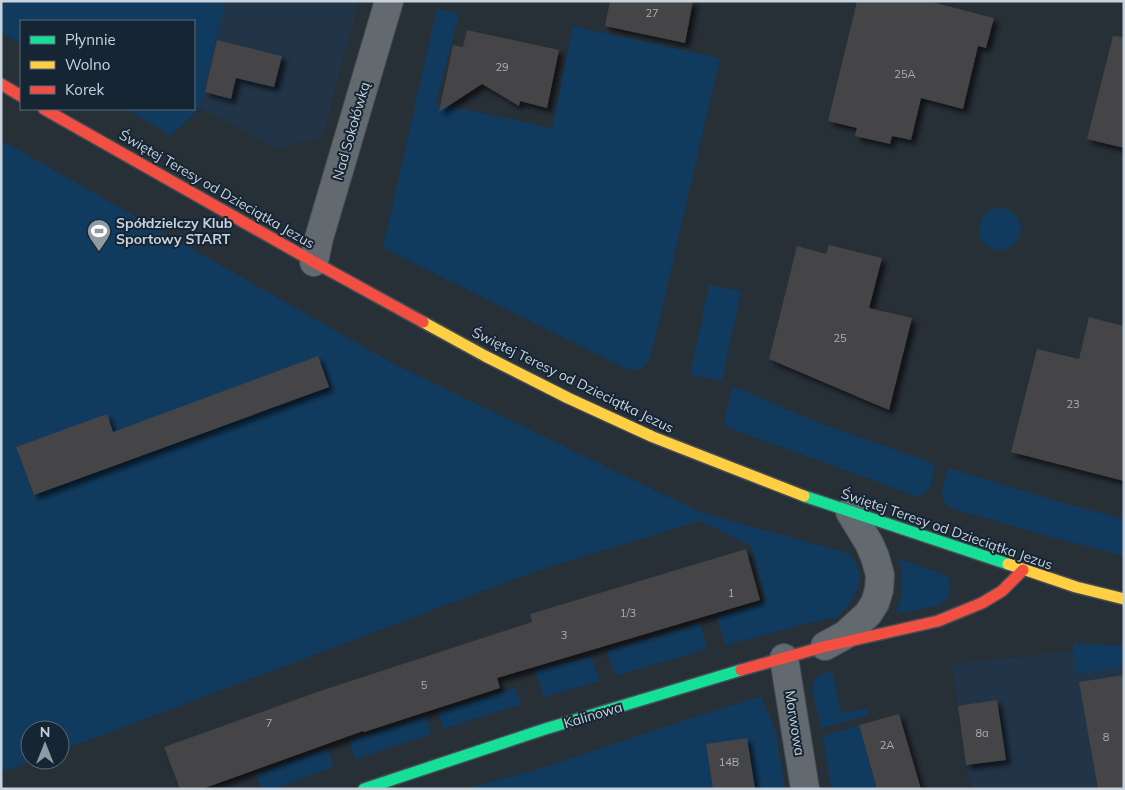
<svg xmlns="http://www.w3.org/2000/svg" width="1125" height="790" viewBox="0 0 1125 790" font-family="Mulish,sans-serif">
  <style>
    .built { fill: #223447 }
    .green { fill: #113b5e }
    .building { fill: #444447; filter: url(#shadow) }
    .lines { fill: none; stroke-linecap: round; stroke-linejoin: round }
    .street-casing { stroke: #454c53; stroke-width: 30 }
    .fast-casing { stroke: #454c53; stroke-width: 14 }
    .slow-casing { stroke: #454c53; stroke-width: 14 }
    .jam-casing { stroke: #454c53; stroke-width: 14 }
    .street { stroke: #62696f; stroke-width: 28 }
    .fast { stroke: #16e098; stroke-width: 11 }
    .slow { stroke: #ffcf43; stroke-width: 11 }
    .jam { stroke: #f24e42; stroke-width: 11 }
    .labels { text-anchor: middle; stroke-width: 4; stroke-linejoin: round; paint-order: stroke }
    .number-label { font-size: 11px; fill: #a8afb8 }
    .street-label { font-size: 14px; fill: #c9d3dd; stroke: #162534 }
    .poi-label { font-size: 14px; font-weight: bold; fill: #c9d3dd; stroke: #162534; text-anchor: start }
  </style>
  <defs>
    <filter id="shadow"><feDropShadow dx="4.5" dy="4.5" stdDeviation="2.5" flood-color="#0009"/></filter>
  </defs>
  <rect width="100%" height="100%" fill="#272f37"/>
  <path class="built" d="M225,1H359L322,137L278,149L200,108Z
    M1074,651L1124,654V789H973L966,765L952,664Z"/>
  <path class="green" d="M1,1H225L200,108L171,136L127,109H194V21H21V44L1,32Z
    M437,8L459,14L436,103L552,128L573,26L720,58L650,360L640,370L627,369L383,248Z
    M1,140L394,364L700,512L850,554C853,558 857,563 858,568C865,588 849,605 837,618L826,619L725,645L717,617L766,601L751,546L700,521L536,571L60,751V730H30V760H34L1,772Z
    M979 229a21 21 0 1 1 42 0a21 21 0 1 1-42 0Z
    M709,285L741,291L722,381L690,375Z
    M733,386L822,424L935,464C932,477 933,496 916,496L726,427L724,422Z
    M949,468L1063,503L1124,519V556L1040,534L948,507C937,495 944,482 949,468Z
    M899,559L946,575C949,578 949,581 950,586C951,592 949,599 942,603C934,608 906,611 896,614C903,595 904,578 899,559Z
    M700,623L707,649L615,676L607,651Z
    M1073,643L1124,646V666L1077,674Z
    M591,656L600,681L544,697L535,671Z
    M832,670L841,713L867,709L869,715L821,728L812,688L817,676Z
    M515,688L521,704L444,729L438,712Z
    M761,696L776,732L785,789H755L746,738L706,744L713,789H464L542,768L679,722Z
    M426,716L431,734L356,759L349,741Z
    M859,725L877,789H831L823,736Z
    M327,748L333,767L274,789H262L256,775Z"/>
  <path class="building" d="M610,1H693L685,43L605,26Z
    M857,1H928L994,18L986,48L978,46L963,109L921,98L911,140L892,136L890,144L855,136L857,128L828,121Z
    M467,30L559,50L547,108L520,101L519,106L482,84L439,112L453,45L463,47Z
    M1113,36L1124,37V148L1087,139Z
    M217,40L282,56L274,87L236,78L231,99L205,92Z
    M829,245L882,258L869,308L912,318L889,410L769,359L797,246L826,254Z
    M1089,317L1124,326V481L1011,452L1037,349L1079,359Z
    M318,356L329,387L34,495L16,447L107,414L113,432Z
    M746,549L760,600L497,678L500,688L364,732L363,731L202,789H180L164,747L323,690L532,622L530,614Z
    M1124,675V789H1098L1079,682Z
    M997,700L1006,760L966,765L958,706Z
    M899,714L921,789H877L859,725Z
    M747,738L755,789H713L706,744Z"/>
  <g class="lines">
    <g class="street-casing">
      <path id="street" d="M314,262L319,238L389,1
        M825,646L845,635L868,614L875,603L879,590L880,575L875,557L869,543L850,512
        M784,658L805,789"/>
    </g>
    <g class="fast-casing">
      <path id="fast" d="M804,496L1008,564
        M364,789L545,729L741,670"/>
    </g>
    <g class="slow-casing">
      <path id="slow" d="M423,322L485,356L568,398L653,437L804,496
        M1008,564L1076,587L1124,599"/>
    </g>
    <g class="jam-casing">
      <path id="jam" d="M1,84L21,96
        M44,109L314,262L423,322
        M741,670L823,647L938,621L982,603L1002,591L1023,570"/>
    </g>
    <use href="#street" class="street"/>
    <use href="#fast" class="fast"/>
    <use href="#slow" class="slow"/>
    <use href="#jam" class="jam"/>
  </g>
  <defs>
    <g id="stadium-pin" transform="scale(1.25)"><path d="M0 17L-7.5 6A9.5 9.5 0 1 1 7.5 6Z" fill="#909aa3" stroke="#162534"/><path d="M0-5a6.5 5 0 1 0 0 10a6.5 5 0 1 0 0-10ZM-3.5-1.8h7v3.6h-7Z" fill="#fff"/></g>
  </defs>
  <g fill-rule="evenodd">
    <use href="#stadium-pin" x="99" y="231"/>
  </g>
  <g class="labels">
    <g class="number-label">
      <text x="652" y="17">27</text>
      <text x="502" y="71">29</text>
      <text x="905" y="78">25A</text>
      <text x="840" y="342">25</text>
      <text x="1073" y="408">23</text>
      <text x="731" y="597">1</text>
      <text x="628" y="617">1/3</text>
      <text x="564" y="639">3</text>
      <text x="424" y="689">5</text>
      <text x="269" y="727">7</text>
      <text x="982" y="737">8a</text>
      <text x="1106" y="741">8</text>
      <text x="887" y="749">2A</text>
      <text x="729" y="766">14B</text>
    </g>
    <g class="street-label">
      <text transform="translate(351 131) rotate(-74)" y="5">Nad Sokołówką</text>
      <text transform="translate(217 189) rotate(30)" y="5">Świętej Teresy od Dzieciątka Jezus</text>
      <text transform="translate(573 380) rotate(26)" y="5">Świętej Teresy od Dzieciątka Jezus</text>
      <text transform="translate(947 529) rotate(19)" y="5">Świętej Teresy od Dzieciątka Jezus</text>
      <text transform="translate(593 715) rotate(-17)" y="5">Kalinowa</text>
      <text transform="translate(795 723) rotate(81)" y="5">Morwowa</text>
    </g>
    <g class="poi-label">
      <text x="116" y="228">Spółdzielczy Klub<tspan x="116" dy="16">Sportowy START</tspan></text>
    </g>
  </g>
  <rect width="1125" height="790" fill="none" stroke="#c9d3dd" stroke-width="5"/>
  <rect x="20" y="20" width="175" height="90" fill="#162534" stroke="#5e6b78"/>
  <rect x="30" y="36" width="25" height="8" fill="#16e098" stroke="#5e6b78"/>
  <text x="65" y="45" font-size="15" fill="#c9d3dd">Płynnie</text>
  <rect x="30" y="61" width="25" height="8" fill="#ffcf43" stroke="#5e6b78"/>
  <text x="65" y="70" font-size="15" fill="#c9d3dd">Wolno</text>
  <rect x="30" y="86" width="25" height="8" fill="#f24e42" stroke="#5e6b78"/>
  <text x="65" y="95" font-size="15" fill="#c9d3dd">Korek</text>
  <g transform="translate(45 745)"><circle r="24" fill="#162534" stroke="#5e6b78"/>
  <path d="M0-4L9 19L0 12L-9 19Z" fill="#909aa3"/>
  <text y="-8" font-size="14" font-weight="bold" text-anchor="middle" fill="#c9d3dd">N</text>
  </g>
</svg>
